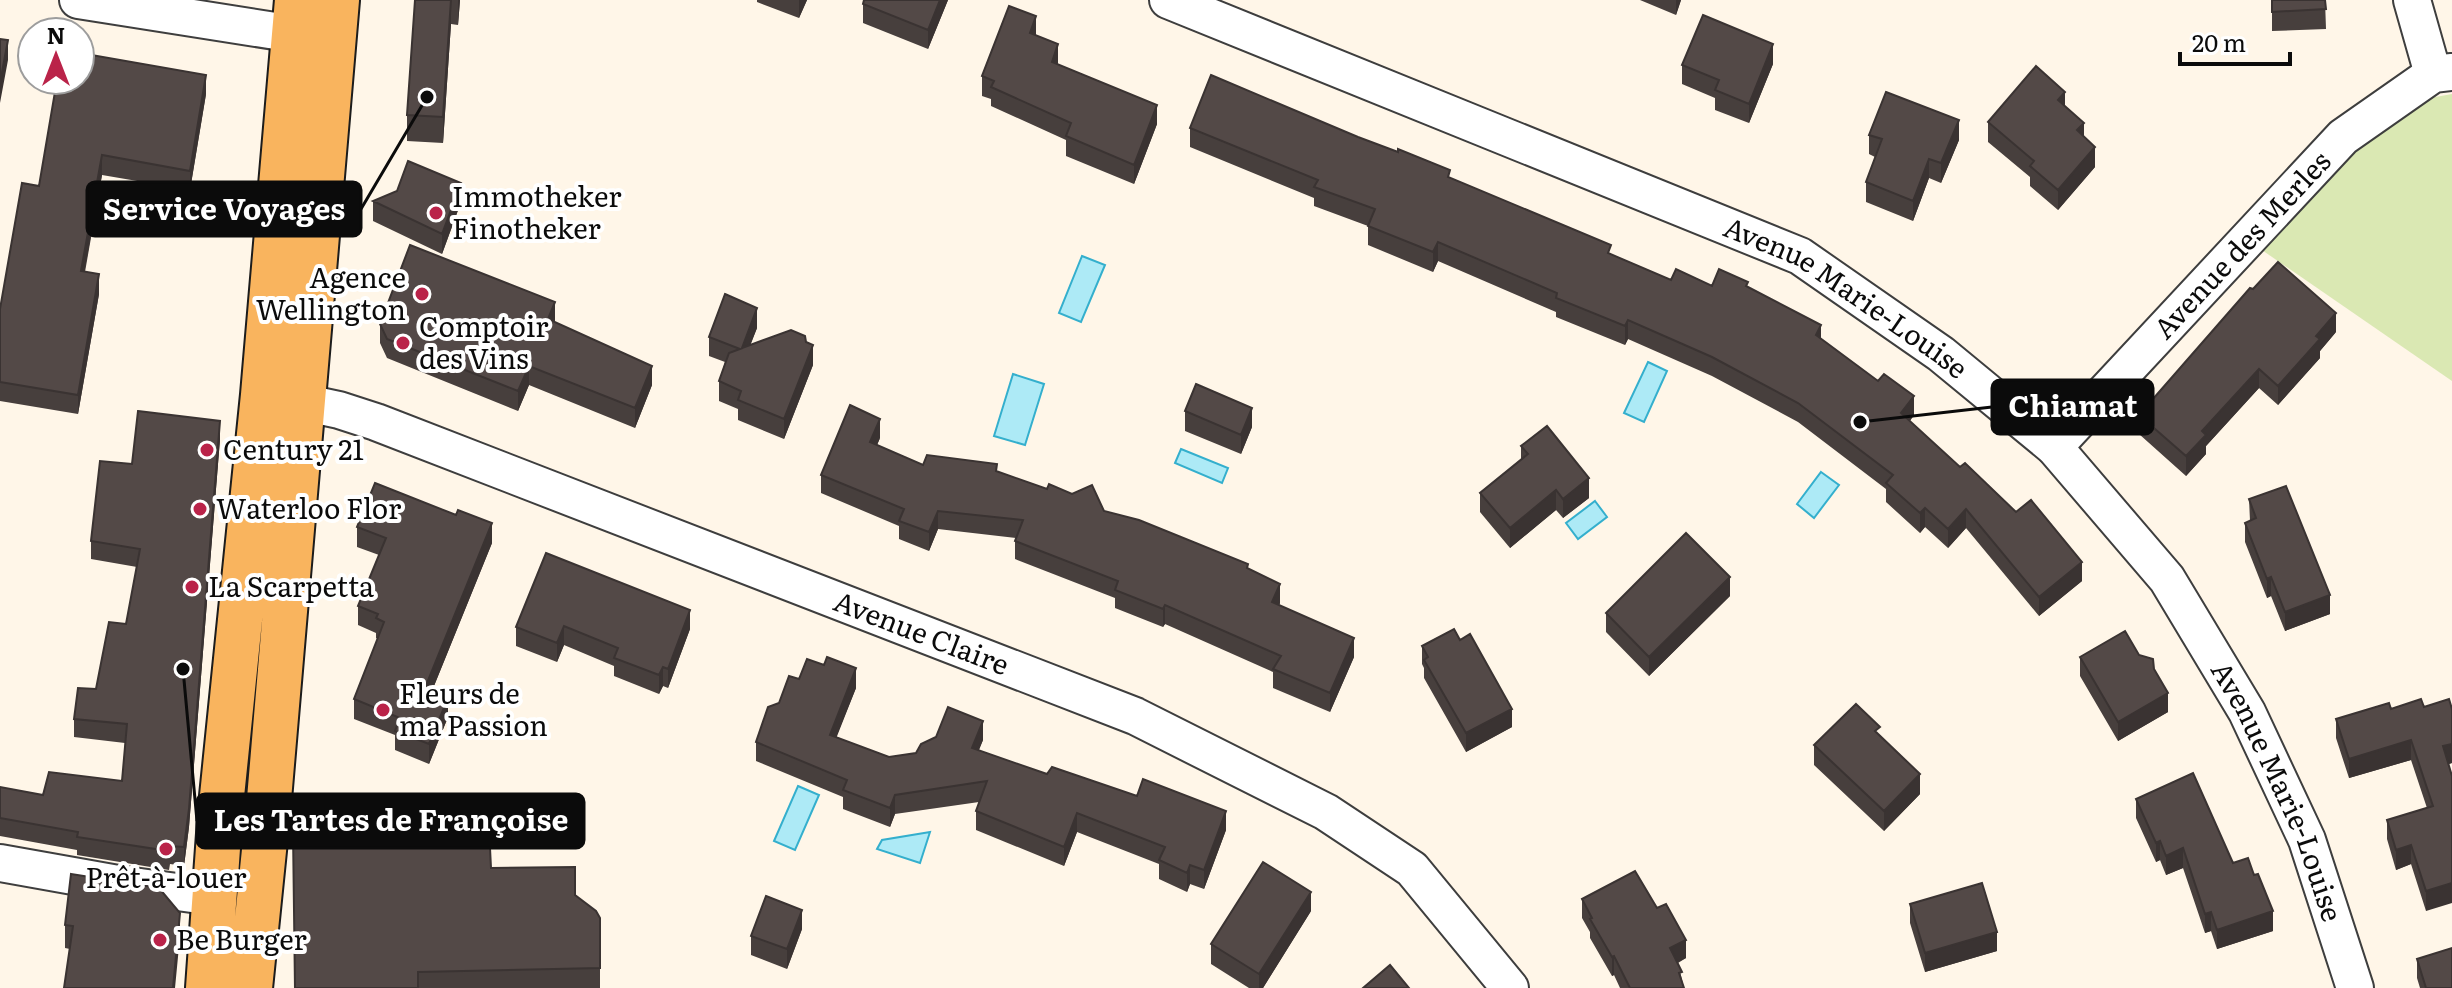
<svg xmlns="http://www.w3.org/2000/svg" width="2452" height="988" viewBox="0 0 2452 988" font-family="Literata,serif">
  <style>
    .green { fill: #dae8b3 }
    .water { fill: #adeaf6; stroke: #34afcd; stroke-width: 2 }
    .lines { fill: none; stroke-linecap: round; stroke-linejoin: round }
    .street-casing { stroke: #3e3e3e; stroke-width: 40 }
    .primary-casing { stroke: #1c1c1c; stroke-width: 48 }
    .street { stroke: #fff; stroke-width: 36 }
    .primary { stroke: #f9b45e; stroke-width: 44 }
    .wall { fill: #473f3d }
    .shaded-wall { fill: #3a3332 }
    .building { fill: #534947; stroke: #3a3332; stroke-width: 2 }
    .poi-dot { fill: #ba2349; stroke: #fff; stroke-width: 3 }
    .labels { text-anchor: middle; stroke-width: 8; stroke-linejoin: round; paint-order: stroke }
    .poi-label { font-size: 28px; fill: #0b0b0b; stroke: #fff; text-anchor: start }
    .street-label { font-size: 28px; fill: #0b0b0b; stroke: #fff }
    .leader { fill: none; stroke: #0b0b0b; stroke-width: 3 }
    .callout-dot { fill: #0b0b0b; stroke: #fff; stroke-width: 3 }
    .callout { fill: #0b0b0b; stroke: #0b0b0b; stroke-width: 3 }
    .callout-label { font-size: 30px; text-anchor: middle; font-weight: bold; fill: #fff }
  </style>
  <rect width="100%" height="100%" fill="#fff6e8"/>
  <path class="green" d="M2452,94V381L2259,248L2356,143L2430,98Z"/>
  <path class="water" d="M1082,256L1105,265L1081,322L1059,313Z
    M1648,362L1667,371L1644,422L1624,413Z
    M1013,374L1044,384L1025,445L994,436Z
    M1181,449L1228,468L1222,483L1175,463Z
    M1821,472L1839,485L1814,518L1797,504Z
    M1595,501L1607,517L1578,539L1566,523Z
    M798,786L819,795L795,850L774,841Z
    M930,832L920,863L877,849L882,840Z"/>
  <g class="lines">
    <g class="street-casing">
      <g id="street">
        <path d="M78,0L320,38"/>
        <path id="s1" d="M1168,0L1800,256L1941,354L2054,447L2167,579L2247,712L2307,840L2355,988"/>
        <path d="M2412,0L2433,74"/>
        <path id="s2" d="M278,397L339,410L376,422L1135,716L1326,812L1412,869L1510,988"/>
        <path id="s3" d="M2054,447L2343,137L2433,74L2452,72"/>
        <path d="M0,863L118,884L214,897"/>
      </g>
    </g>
    <g class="primary-casing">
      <path id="primary" d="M208,988L221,806L263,395L297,0
        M250,988L268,811L337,0"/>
    </g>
    <use href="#street" class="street"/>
    <use href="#primary" class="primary"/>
  </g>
  <path class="wall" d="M415,0H460L458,25L451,24L443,143L407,141V115Z
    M757,0H807L799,18L757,2Z
    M948,0L928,49L863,23V4Z
    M1640,0H1681L1676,15Z
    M2272,0H2325L2326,29L2272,31Z
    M1036,36L1058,64L1157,124L1134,184L1066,156V140L991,106V99L982,96V76Z
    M1773,64L1749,123L1715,110V98L1682,84V65Z
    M206,94L190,190L102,175L85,272L99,294L78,414L0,401V309L39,186Z
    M2065,106L2084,137L2095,167L2058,210L2030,186V177L1988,142V122Z
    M1190,128L1450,178L1611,254L1671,280L1712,286L1748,287L1821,339L1914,415L1910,421L2082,581L2039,616L1966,528L1948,548L1925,527L1920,533L1886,502V489L1798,422L1712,376L1628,339L1625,345L1556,317V312L1438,261L1433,272L1368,245V226L1314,206V198L1190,147Z
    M1869,135L1959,140L1941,183L1929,178L1913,221L1866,202V182L1875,157L1869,154Z
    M373,201L461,202L442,254L373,221Z
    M555,322L652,385L635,428L529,385L518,411L387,358L380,343V324Z
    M757,328L750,345L813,365L784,439L738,420V409L719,401V381L725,362L709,356V337Z
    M2336,332L2320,351V358L2278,405L2259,388L2206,446V454L2186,476L2139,434V415Z
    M1185,411L1252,427L1241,454L1185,431Z
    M880,438L877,445L923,465L997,472L1104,511L1248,568L1280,603L1279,605L1354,657L1330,712L1273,688V672L1165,624L1163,627L1115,608V598L1015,559V541L1016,538L938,529L929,551L899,539V526L821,493V475Z
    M220,439L189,827L184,866L170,864L169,870L77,855V850L0,836V787L43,795L122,781L125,743L74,737V719L96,689L126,624L137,567L91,559V541L132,464Z
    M1521,446L1589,498L1563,518L1556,510L1510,548L1480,512V493L1521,460Z
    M2249,499L2330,614L2285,631L2271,596L2267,598L2245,542V523L2250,521Z
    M357,527L492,543L432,691L448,717L429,764L395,750V735L354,719V699L378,639L376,638V633L358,625V606L379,555L357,547Z
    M546,553L690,629L668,688L663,686L659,694L614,676V666L564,645L557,662L516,646V627Z
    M1730,596L1649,676L1606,632V613Z
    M1422,646L1512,727L1466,752L1424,678V668L1422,664Z
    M2139,655L2154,669L2168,712L2118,741L2080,676V657Z
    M824,665L856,688L836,737L889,757L916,753L983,740L978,751L1047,774L1226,830L1204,889L1190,884L1187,892L1159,879V864L1077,832L1064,866L976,830V811L979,802L895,814L890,827L843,809V797L756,761V742L779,703L799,679Z
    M2424,707L2452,709V763L2448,764L2426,911L2411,864L2396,870L2387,839V820L2427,808L2411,760L2349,778L2336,738V719L2391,709Z
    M1880,735L1920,794L1884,831L1814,765V745Z
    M2136,799L2233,863L2273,931L2217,949L2211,931L2205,933L2183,868L2166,875L2160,860L2156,862L2136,818Z
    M491,868L575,895L600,918V988H295Z
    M1582,899L1686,958L1678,963L1684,988H1620L1614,975L1612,976L1590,938V932L1582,918Z
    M1910,904L1997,951L1925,972L1910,923Z
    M1311,911L1263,988H1249L1211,964V944Z
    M65,925L180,936L70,949L65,948Z
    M802,929L787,969L751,955V936Z
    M2417,959L2452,988H2420L2417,978Z"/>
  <path class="shaded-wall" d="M451,0V24L443,143V117Z
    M458,0H460L458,25Z
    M799,0H807L799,18Z
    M940,0H948L928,49V30Z
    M1676,0H1681L1676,15Z
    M1036,16V35L1030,53V33Z
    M8,40V60L0,103V83Z
    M1058,44V64L1052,62Z
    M1773,44V64L1749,123V104Z
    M206,75V94L190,190V171Z
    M2065,92V112L2058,100Z
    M1157,105V124L1134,184V165Z
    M1959,120V140L1941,183V163Z
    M2084,123V143L2077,130Z
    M2095,147V167L2058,210V190Z
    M102,155V175L81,290V271Z
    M1929,159V178L1913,221V201Z
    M461,183V202L442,254V234Z
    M1438,242V261L1433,272V252Z
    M99,274V294L78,414V395Z
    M555,302V322L548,339V319Z
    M757,308V328L742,367V348Z
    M2336,313V332L2320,351V358L2278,405V386L2316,336Z
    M1628,320V339L1625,345V326Z
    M1821,325V344L1816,335Z
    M813,345V365L784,439V419Z
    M529,366V385L518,411V391Z
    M652,366V385L635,428V408Z
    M2259,369V388L2206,446V454L2186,476V456L2202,431Z
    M1914,396V415L1901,432V413Z
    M1252,408V427L1241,454V435Z
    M880,419V438L870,461V442Z
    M220,421V439L189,827L184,866V847Z
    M1589,478V498L1563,518V499Z
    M1556,490V510L1510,548V528Z
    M1925,508V527L1920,533V513Z
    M1966,509V528L1948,548V529Z
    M938,511V529L929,551V532Z
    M492,523V543L425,708V688Z
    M2082,562V581L2039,616V597Z
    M1730,577V596L1649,676V657Z
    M2271,577V596L2267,598V579Z
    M1280,584V603L1272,621V602Z
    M2330,595V614L2285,631V612Z
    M1165,605V624L1163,627V609Z
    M690,610V629L668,688V669Z
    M564,626V645L557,662V643Z
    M1354,638V657L1330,712V693Z
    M663,667V686L659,694V675Z
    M856,668V688L830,754V735Z
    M2168,693V712L2118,741V722Z
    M448,698V717L429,764V744Z
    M1512,709V727L1466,752V733Z
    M983,721V740L972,768V748Z
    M2411,740V760L2349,778V759Z
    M2452,744V763L2443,766V746Z
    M1920,774V794L1884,831V811Z
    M895,795V814L890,827V808Z
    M1226,811V830L1204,889V870Z
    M1077,813V832L1064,866V847Z
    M2160,841V860L2156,862V843Z
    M2411,845V864L2396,870V850Z
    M2183,848V868L2166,875V856Z
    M1190,865V884L1187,892V873Z
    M2452,883V903L2426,911V891Z
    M1311,892V911L1263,988H1259V974Z
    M802,910V929L787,969V949Z
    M2273,911V931L2217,949V930Z
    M2211,912V931L2205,933V914Z
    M180,913V936L175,988H173Z
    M1997,932V951L1925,972V953Z
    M1686,940V958L1670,966V948Z
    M1614,956V975L1612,976V957Z"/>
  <path class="building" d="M415,0H451L443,117L407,115Z
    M864,0H940L928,30L863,4Z
    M2272,0H2325L2326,9L2272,12Z
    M1009,6L1036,16L1030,33L1058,44L1052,62L1157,105L1134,165L1066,136L1071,123L991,87L994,81L982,76Z
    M1703,15L1773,44L1749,104L1715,90L1719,80L1682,65Z
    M0,39L8,40L0,83Z
    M80,53L206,75L190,171L102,155L81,271L99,274L78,395L0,382V309L22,183L39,186L57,80H80Z
    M2036,66L2065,92L2058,100L2084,123L2077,130L2095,147L2058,190L2030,166L2034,161L1988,122Z
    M1211,75L1358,137L1398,152V149L1450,170L1448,177L1611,245L1608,253L1671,280L1676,269L1712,286L1719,269L1748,282L1746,286L1821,325L1816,335L1878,381L1884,374L1914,396L1901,413L1960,467L1965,463L2016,512L2031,500L2082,562L2039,597L1966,509L1948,529L1925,508L1920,513L1886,483L1893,475L1798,403L1712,357L1628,320L1625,326L1556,298L1557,293L1438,242L1433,252L1368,226L1375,209L1314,187L1318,180L1190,128Z
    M1886,92L1959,120L1941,163L1929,159L1913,201L1866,182L1882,139L1869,135Z
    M408,161L461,183L442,234L373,201L397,191Z
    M410,245L555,302L548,319L652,366L635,408L529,366L518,391L387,339L380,324Z
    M2278,262L2336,313L2316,336L2320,339L2278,386L2259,369L2202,431L2206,435L2186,456L2139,415L2250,288L2253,289Z
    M725,294L757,308L742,348L791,330L805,336L806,342L813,345L784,419L738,400L741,391L719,381L729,353L740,349L709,337Z
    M1196,384L1252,408L1241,435L1185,411Z
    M850,405L880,419L870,442L923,465L927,455L997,464L996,471L1047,489L1049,484L1072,494L1092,485L1104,511L1139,520L1248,564L1247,568L1280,584L1272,602L1354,638L1330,693L1273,669L1281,656L1165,605L1163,609L1115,590L1118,581L1015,541L1023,520L938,511L929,532L899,521L904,509L821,475Z
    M138,411L220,421L189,809L184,847L170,846L169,851L77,837L78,832L0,818V787L43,795L49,772L122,781L127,724L74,719L78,688L96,689L109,622L126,624L140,549L91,541L100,461L132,464Z
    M1547,426L1589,478L1563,499L1556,490L1510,528L1480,493L1528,454L1521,446Z
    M375,483L456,515L458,510L492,523L425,688L448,698L429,744L395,731L400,718L354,699L384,622L376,618L378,614L358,606L386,538L357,527Z
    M2286,486L2330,595L2285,612L2271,577L2267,579L2245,523L2256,518L2249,499Z
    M1686,533L1730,577L1649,657L1606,613Z
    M546,553L690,610L668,669L663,667L659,675L614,658L618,648L564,626L557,643L516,627Z
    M1454,629L1460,640L1470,634L1512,709L1466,733L1424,660L1428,657L1422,646Z
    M2125,631L2139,655L2153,659L2154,669L2168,693L2118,722L2080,657Z
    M827,657L856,668L830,735L889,757L916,753L921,744L936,737L948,707L983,721L972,748L1047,774L1052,767L1137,796L1143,779L1226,811L1204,870L1190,865L1187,873L1159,860L1165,847L1077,813L1064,847L976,811L987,781L895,795L890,808L843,790L847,780L756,742L768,707L779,703L789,676L799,679L807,659L824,665Z
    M2421,699L2424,707L2449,699L2452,709V744L2443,746L2452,776V883L2426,891L2411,845L2396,850L2387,820L2433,806L2411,740L2349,759L2336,719L2389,703L2391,709Z
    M1856,704L1880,727L1875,731L1920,774L1884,811L1814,745Z
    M2193,773L2233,863L2248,858L2254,875L2258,874L2273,911L2217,930L2211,912L2205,914L2183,848L2166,856L2160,841L2156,843L2136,799Z
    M489,828L491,868L575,867V895L596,911L600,918V968L418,972V988H295L293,831Z
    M1263,862L1311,892L1259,974L1211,944Z
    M1635,871L1657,908L1666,904L1686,940L1670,948L1682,972L1679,973L1684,988H1630L1614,956L1612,957L1590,919L1592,918L1582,899Z
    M71,874L159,888L180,913L173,988H64L73,926L65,925Z
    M1982,883L1997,932L1925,953L1910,904Z
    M766,896L802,910L787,949L751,936Z
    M2452,948V988H2426L2417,959Z
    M1390,965L1409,988H1363Z"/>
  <g class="poi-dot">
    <circle cx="436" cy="213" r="8"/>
    <circle cx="422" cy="294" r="8"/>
    <circle cx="403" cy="343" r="8"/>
    <circle cx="207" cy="450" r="8"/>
    <circle cx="200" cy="509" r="8"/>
    <circle cx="192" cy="587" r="8"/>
    <circle cx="383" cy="710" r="8"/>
    <circle cx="166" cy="849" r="8"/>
    <circle cx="160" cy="940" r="8"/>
  </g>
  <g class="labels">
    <g class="poi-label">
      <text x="452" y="207">Immotheker<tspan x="452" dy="32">Finotheker</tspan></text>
      <text x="406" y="288" text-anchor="end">Agence<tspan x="406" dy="32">Wellington</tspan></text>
      <text x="419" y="337">Comptoir<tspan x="419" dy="32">des Vins</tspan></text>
      <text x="223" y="460">Century 21</text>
      <text x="216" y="519">Waterloo Flor</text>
      <text x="208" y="597">La Scarpetta</text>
      <text x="399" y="704">Fleurs de<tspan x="399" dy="32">ma Passion</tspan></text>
      <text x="166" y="888" text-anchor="middle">Prêt-à-louer</text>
      <text x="176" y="950">Be Burger</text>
    </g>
    <g class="street-label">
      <text dy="10" stroke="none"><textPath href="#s3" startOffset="276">Avenue des Merles</textPath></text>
      <text dy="10" stroke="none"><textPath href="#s1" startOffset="742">Avenue Marie-Louise</textPath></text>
      <text dy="10" stroke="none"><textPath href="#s2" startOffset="686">Avenue Claire</textPath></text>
      <text dy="10" stroke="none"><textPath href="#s1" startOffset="1414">Avenue Marie-Louise</textPath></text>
    </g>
  </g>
  <path class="leader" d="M427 97L361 209M1860 422L1992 407M183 669L197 821"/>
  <g class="callout-dot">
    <circle cx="427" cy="97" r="8"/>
    <circle cx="1860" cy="422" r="8"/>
    <circle cx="183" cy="669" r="8"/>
  </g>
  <g class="callout">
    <rect x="87" y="182" width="274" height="54" rx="8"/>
    <rect x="1992" y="380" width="161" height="54" rx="8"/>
    <rect x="197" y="794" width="387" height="54" rx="8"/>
  </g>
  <g class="callout-label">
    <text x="224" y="220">Service Voyages</text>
    <text x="2073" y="417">Chiamat</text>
    <text x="391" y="831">Les Tartes de Françoise</text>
  </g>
  <g transform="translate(56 56)"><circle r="38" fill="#ffffff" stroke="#9d9d9d" stroke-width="2"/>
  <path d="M0-6L14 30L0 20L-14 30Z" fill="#ba2349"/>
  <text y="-12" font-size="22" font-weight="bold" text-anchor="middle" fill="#0b0b0b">N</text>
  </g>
  <path d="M2180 52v12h110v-12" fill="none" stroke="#0b0b0b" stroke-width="4"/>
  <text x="2192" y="52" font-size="24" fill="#0b0b0b" stroke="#ffffff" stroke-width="6" paint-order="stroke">20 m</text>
</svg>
